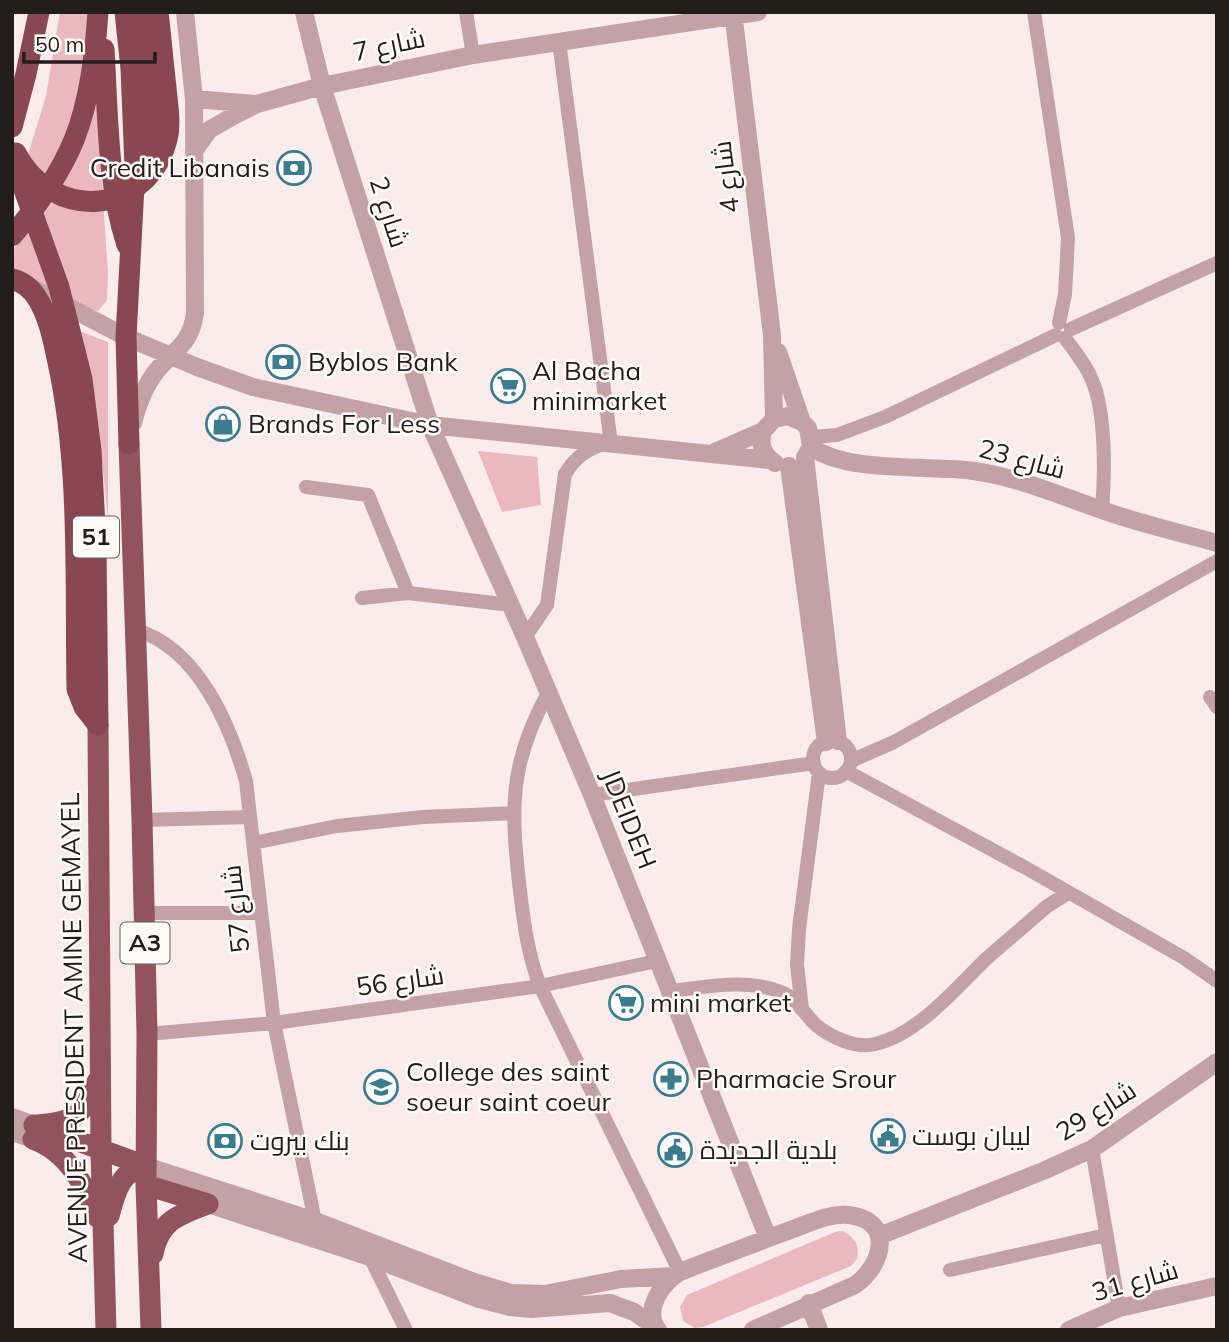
<svg xmlns="http://www.w3.org/2000/svg" width="1229" height="1342" viewBox="0 0 1229 1342" font-family="Mulish,Cairo,sans-serif">
  <style>
    .green { fill: #eab8be }
    .lines { fill: none; stroke-linecap: round; stroke-linejoin: round }
    .minor { stroke: #c3a1a5; stroke-width: 14 }
    .tertiary { stroke: #c3a1a5; stroke-width: 18 }
    .trunk { stroke: #91535d; stroke-width: 21 }
    .motorway { stroke: #894752; stroke-width: 21 }
    .labels { text-anchor: middle; stroke-width: 5; stroke-linejoin: round; paint-order: stroke }
    .shield { fill: #fffcfc; stroke: #646060; stroke-width: 2 }
    .shield-label { font-size: 24px; font-weight: bold; fill: #221d1d }
    .street-label { font-size: 26px; fill: #221d1d; stroke: #fffcfc }
    .poi-label { font-size: 26px; fill: #221d1d; stroke: #fffcfc; text-anchor: start }
  </style>
  <rect width="100%" height="100%" fill="#faebed"/>
  <path class="green" d="M60,12H88V41L75,115L46,177L27,158L46,96Z
    M96,91L108,274L107,300L98,311L92,310L12,272V251L54,201L74,165L88,133Z
    M77,330L108,342V518L98,421Z
    M478,451L537,457L541,505L502,512Z
    M843,1231C855,1238 860,1245 857,1259L851,1266L703,1327L695,1328L683,1321L680,1307L687,1295L835,1232Z"/>
  <g class="lines">
    <path class="minor" d="M466,12L473,55
      M1034,12L1068,238L1065,294L1059,323
      M559,41L611,444
      M1071,329L1217,263
      M1065,338C1075,352 1086,364 1092,380C1106,412 1105,475 1102,510
      M811,437L837,435L885,417L1056,335
      M306,487L368,495L408,593
      M362,598L408,593L511,605
      M136,630C198,648 230,725 246,781L274,1023L315,1221
      M525,637L547,605L565,474C575,458 585,450 603,444
      M548,693C508,765 511,812 520,891C524,924 528,955 540,986L680,1272
      M1210,697L1217,707
      M813 759a19 19 0 1 1 38 0a19 19 0 1 1-38 0Z
      M851,761L894,742L1217,561
      M846,771L1026,868L1184,958L1217,981
      M592,795L814,763
      M142,820L250,817
      M253,843L337,826L423,817L513,813
      M144,913H260
      M670,991C707,987 745,978 781,992C796,998 804,1014 816,1025C830,1037 856,1049 875,1044C917,1035 956,988 985,960C1005,942 1026,925 1046,907L1068,893
      M802,1009L797,965L799,929L819,773
      M147,1034L274,1023L540,986L657,961
      M1092,1149L1119,1308
      M370,1257L406,1330
      M950,1270L1106,1235"/>
    <path class="tertiary" d="M304,12L322,86L430,425L525,637L592,795L768,1238
      M733,12L772,335L774,419
      M194,99L257,104
      M194,151L209,130L237,114L257,104L322,86L473,55L758,12
      M30,287L126,337L197,367L253,387L430,425L769,460
      M778,352L802,422
      M133,423C138,403 145,384 159,368C177,348 191,343 195,313L194,99L185,12
      M763,431C759,445 763,455 775,463
      M811,446C840,472 927,466 966,470C1012,475 1056,494 1099,509C1137,523 1178,532 1217,543
      M715,452L763,431L774,419L788,416L802,422L808,428L811,446L806,456
      M805,457L838,741
      M789,466L826,742
      M12,1117L34,1125
      M12,1132L33,1139
      M146,1166L315,1221L474,1282L511,1293L545,1294L621,1279L673,1276
      M208,1204L370,1257L479,1299L510,1307L531,1309L610,1303L634,1312L654,1326
      M879,1236L1043,1171L1092,1149L1217,1062
      M809,1303L819,1330
      M658,1330C642,1310 663,1282 680,1272C719,1257 757,1242 796,1228C812,1222 831,1213 849,1215C895,1221 883,1265 855,1285L753,1330
      M1069,1330L1119,1308L1217,1286"/>
    <path class="trunk" d="M129,444L142,820L147,1034L146,1185L151,1330
      M98,725L101,1151L106,1330
      M34,1125L146,1166
      M37,1125C76,1122 82,1116 98,1080
      M33,1139C69,1152 84,1185 98,1218
      M146,1185L208,1204
      M109,1216C115,1194 120,1170 146,1166
      M153,1254C159,1221 178,1215 208,1204"/>
    <path class="motorway" d="M125,12L131,69L135,167L126,337L129,444
      M143,12L153,117L149,160
      M104,49C108,114 107,183 127,245
      M12,127L26,74L39,12
      M16,153C53,224 151,216 168,135C171,120 167,102 166,87C163,62 161,37 158,12
      M12,156L59,287L82,379L91,450L96,547L98,725
      M12,236C36,208 60,174 74,140C90,100 95,55 98,12
      M12,279C23,282 31,288 37,298C48,315 53,338 57,358C81,464 75,581 77,689L84,707L98,725"/>
  </g>
  <defs>
    <g id="bank-ring" transform="scale(1.75)"><circle r="9.5" fill="#fffcfc" stroke="#3b7c8f" stroke-width="1.5"/><path d="M-6-4H6V4H-6ZM0-2.3a2.3 2.3 0 1 0 0 4.6a2.3 2.3 0 1 0 0-4.6Z" fill="#3b7c8f"/></g>
    <g id="supermarket-ring" transform="scale(1.75)"><circle r="9.5" fill="#fffcfc" stroke="#3b7c8f" stroke-width="1.5"/><path d="M-6-5.5h2.5l.6 2H6L4.5 2H-2.5L-4.4-4H-6ZM-1.5 3.2a1.3 1.3 0 1 0 .1 0ZM3 3.2a1.3 1.3 0 1 0 .1 0Z" fill="#3b7c8f"/></g>
    <g id="shop-ring" transform="scale(1.75)"><circle r="9.5" fill="#fffcfc" stroke="#3b7c8f" stroke-width="1.5"/><path d="M-5-2.5h2.3a2.7 3.5 0 0 1 5.4 0H5L5.5 6h-11ZM-1.5-2.5h3a1.5 2.3 0 0 0-3 0Z" fill="#3b7c8f"/></g>
    <g id="pharmacy-ring" transform="scale(1.75)"><circle r="9.5" fill="#fffcfc" stroke="#3b7c8f" stroke-width="1.5"/><path d="M-2-6h4v4h4v4h-4v4h-4v-4h-4v-4h4Z" fill="#3b7c8f"/></g>
    <g id="school-ring" transform="scale(1.75)"><circle r="9.5" fill="#fffcfc" stroke="#3b7c8f" stroke-width="1.5"/><path d="M0-5L7-2L0 1L-7-2ZM-4 1L0 2.5L4 1V4Q0 6-4 4Z" fill="#3b7c8f"/></g>
    <g id="civic-ring" transform="scale(1.75)"><circle r="9.5" fill="#fffcfc" stroke="#3b7c8f" stroke-width="1.5"/><path d="M-.6-6.5H3V-4.5H.6V-3L4-1V1h2V6H-6V1h2V-1L-.6-3ZM-1.2 2.5V6h2.4V2.5Z" fill="#3b7c8f"/></g>
  </defs>
  <g fill-rule="evenodd">
    <use href="#bank-ring" x="294" y="168"/>
    <use href="#bank-ring" x="283" y="362"/>
    <use href="#supermarket-ring" x="508" y="386"/>
    <use href="#shop-ring" x="223" y="424"/>
    <use href="#supermarket-ring" x="626" y="1003"/>
    <use href="#pharmacy-ring" x="671" y="1079"/>
    <use href="#school-ring" x="381" y="1087"/>
    <use href="#civic-ring" x="888" y="1136"/>
    <use href="#bank-ring" x="225" y="1141"/>
    <use href="#civic-ring" x="675" y="1150"/>
  </g>
  <g class="labels">
    <g class="shield">
      <rect x="73" y="516.5" width="46" height="41" rx="5"/>
      <rect x="120.5" y="922.5" width="49" height="41" rx="5"/>
    </g>
    <g class="shield-label">
      <text x="96" y="545">51</text>
      <text x="145" y="951">A3</text>
    </g>
    <g class="street-label">
      <text transform="translate(389 45) rotate(-12)" y="9">شارع 7</text>
      <text transform="translate(726 177) rotate(-97)" y="9">شارع 4</text>
      <text transform="translate(389 212) rotate(72)" y="9">شارع 2</text>
      <text transform="translate(1022 459) rotate(15)" y="9">شارع 23</text>
      <text transform="translate(629 819) rotate(68)" y="9">JDEIDEH</text>
      <text transform="translate(236 909) rotate(-96)" y="9">شارع 57</text>
      <text transform="translate(400 981) rotate(-8)" y="9">شارع 56</text>
      <text transform="translate(74 1028) rotate(-91)" y="9">AVENUE PRESIDENT AMINE GEMAYEL</text>
      <text transform="translate(1096 1111) rotate(-32)" y="9">شارع 29</text>
      <text transform="translate(1135 1281) rotate(-16)" y="9">شارع 31</text>
    </g>
    <g class="poi-label">
      <text x="270" y="177" text-anchor="end">Credit Libanais</text>
      <text x="308" y="371">Byblos Bank</text>
      <text x="532" y="380">Al Bacha<tspan x="532" dy="30">minimarket</tspan></text>
      <text x="248" y="433">Brands For Less</text>
      <text x="650" y="1012">mini market</text>
      <text x="406" y="1081">College des saint<tspan x="406" dy="30">soeur saint coeur</tspan></text>
      <text x="696" y="1088">Pharmacie Srour</text>
      <text x="912" y="1145">ليبان بوست</text>
      <text x="250" y="1150">بنك بيروت</text>
      <text x="700" y="1159">بلدية الجديدة</text>
    </g>
  </g>
  <rect width="1229" height="1342" fill="none" stroke="#221d1d" stroke-width="28"/>
  <path d="M24 52v10h131v-10" fill="none" stroke="#221d1d" stroke-width="3.5"/>
  <text x="35" y="52" font-size="21" fill="#221d1d" stroke="#fffcfc" stroke-width="5" paint-order="stroke">50 m</text>
</svg>
